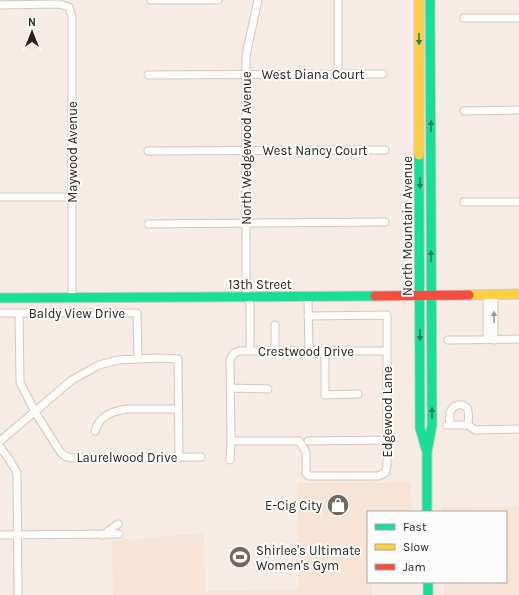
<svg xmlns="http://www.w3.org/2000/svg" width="519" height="595" viewBox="0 0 519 595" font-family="Karla,sans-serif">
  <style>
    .built { fill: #f8e4d6 }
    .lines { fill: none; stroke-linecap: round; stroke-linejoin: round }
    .street-casing { stroke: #d1c8c0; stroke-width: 9 }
    .fast-casing { stroke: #d1c8c0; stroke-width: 11 }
    .slow-casing { stroke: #d1c8c0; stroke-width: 11 }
    .jam-casing { stroke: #d1c8c0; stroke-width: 11 }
    .street { stroke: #fefcfb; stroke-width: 7 }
    .fast { stroke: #16e098; stroke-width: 9 }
    .slow { stroke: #ffcf43; stroke-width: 9 }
    .jam { stroke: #f24e42; stroke-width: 9 }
    .oneway { fill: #22825a }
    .oneway2 { fill: #a09a96 }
    .labels { text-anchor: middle; stroke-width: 4; stroke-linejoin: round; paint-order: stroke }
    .street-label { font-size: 13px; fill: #2d231b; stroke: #fcfcfc }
    .poi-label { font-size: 13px; fill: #2d231b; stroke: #fcfcfc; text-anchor: end }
  </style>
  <rect width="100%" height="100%" fill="#f6ece5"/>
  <path class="built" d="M411,482L412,512H368V582H372V595H113L112,541L177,535L204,534L205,591L299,590L297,483Z
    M519,506V595H444V582H506V512H442V507Z"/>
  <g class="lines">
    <g class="street-casing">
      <path id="street" d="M151,0H218
        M338,0V75
        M0,5L59,4L69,7L72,17V298
        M464,18H519
        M148,75L383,74
        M464,111L519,110
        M148,151L385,150
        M0,197H72
        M464,202H519
        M148,224L385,222
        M308,297L309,351
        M0,313H137L138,358
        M19,313L20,382L35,412L61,453L67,457L73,458L201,457
        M308,316L387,315V466L385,473L378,476H309L306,473V452L299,441H231L230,360L234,353L240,351H386
        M275,325V351
        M448,340L519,339
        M487,340V294
        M494,340V294
        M250,351V305L246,288V55L258,0
        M325,351V395L358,394
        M231,388L268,389
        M447,425H468L475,430L519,429
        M450,425C450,421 449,416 450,412C453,405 462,402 467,408C470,413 468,420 468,425
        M95,431C99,416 112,411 127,409H179
        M0,441L72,380L99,365L118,360L159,358L178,359L179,457
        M308,441L387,440
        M0,447L9,459L17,473L18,595
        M230,460L231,441
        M0,535L119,534
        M103,535L118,524"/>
    </g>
    <g class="fast-casing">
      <path id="fast" d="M419,155L420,428L426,449
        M0,298L375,296
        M427,512V452L432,425L430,0
        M428,582V595"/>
    </g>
    <g class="slow-casing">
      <path id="slow" d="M419,0V155
        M469,295L519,294"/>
    </g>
    <g class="jam-casing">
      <path id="jam" d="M375,296L469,295"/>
    </g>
    <use href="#street" class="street"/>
    <use href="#fast" class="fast"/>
    <use href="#slow" class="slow"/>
    <use href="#jam" class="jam"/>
  </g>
  <defs><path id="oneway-solid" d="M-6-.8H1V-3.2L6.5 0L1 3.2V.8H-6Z"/></defs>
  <g class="oneway">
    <use href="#oneway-solid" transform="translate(419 39) rotate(89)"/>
    <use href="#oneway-solid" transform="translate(431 126) rotate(-90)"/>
    <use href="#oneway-solid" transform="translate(420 183) rotate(90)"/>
    <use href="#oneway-solid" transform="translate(431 256) rotate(-90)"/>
    <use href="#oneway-solid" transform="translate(420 335) rotate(90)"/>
    <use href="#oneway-solid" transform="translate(432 413) rotate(-90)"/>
  </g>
  <use class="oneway2" href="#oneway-solid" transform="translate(494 317) rotate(-89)"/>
  <defs>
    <g id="shop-disc" transform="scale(1.15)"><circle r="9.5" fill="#736962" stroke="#fcfcfc"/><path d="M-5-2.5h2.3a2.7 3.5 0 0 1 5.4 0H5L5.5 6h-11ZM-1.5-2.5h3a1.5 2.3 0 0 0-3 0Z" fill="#fff"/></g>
    <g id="stadium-disc" transform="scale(1.15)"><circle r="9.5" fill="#736962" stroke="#fcfcfc"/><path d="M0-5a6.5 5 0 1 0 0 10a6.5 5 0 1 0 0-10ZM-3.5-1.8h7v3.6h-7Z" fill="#fff"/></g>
  </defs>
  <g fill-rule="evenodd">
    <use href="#shop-disc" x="338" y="505"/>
    <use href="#stadium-disc" x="240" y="557"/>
  </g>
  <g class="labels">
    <g class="street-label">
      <text x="313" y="79">West Diana Court</text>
      <text transform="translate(246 148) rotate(-90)" y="5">North Wedgewood Avenue</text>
      <text x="315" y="155">West Nancy Court</text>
      <text transform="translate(72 152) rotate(-90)" y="5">Maywood Avenue</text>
      <text transform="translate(407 226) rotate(-90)" y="5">North Mountain Avenue</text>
      <text x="260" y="289">13th Street</text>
      <text x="77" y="318">Baldy View Drive</text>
      <text x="306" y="356">Crestwood Drive</text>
      <text transform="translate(387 412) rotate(-90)" y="5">Edgewood Lane</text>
      <text x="127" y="462">Laurelwood Drive</text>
    </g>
    <g class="poi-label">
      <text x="322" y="510">E-Cig City</text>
      <text x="256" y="555" text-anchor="start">Shirlee's Ultimate<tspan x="256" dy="15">Women's Gym</tspan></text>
    </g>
  </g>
  <rect x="367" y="511" width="140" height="72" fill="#fcfcfc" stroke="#a9a5a2"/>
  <rect x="375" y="524" width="20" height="6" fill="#16e098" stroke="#a9a5a2"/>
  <text x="403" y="531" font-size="12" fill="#2d231b">Fast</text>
  <rect x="375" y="544" width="20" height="6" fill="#ffcf43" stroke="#a9a5a2"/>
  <text x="403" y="551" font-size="12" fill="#2d231b">Slow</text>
  <rect x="375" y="564" width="20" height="6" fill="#f24e42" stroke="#a9a5a2"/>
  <text x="403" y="571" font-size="12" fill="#2d231b">Jam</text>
  <g transform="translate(32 32)" stroke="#fcfcfc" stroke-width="3" paint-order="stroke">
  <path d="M0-3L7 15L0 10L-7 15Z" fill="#2d231b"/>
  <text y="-6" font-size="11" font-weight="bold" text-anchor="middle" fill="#2d231b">N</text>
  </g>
</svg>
